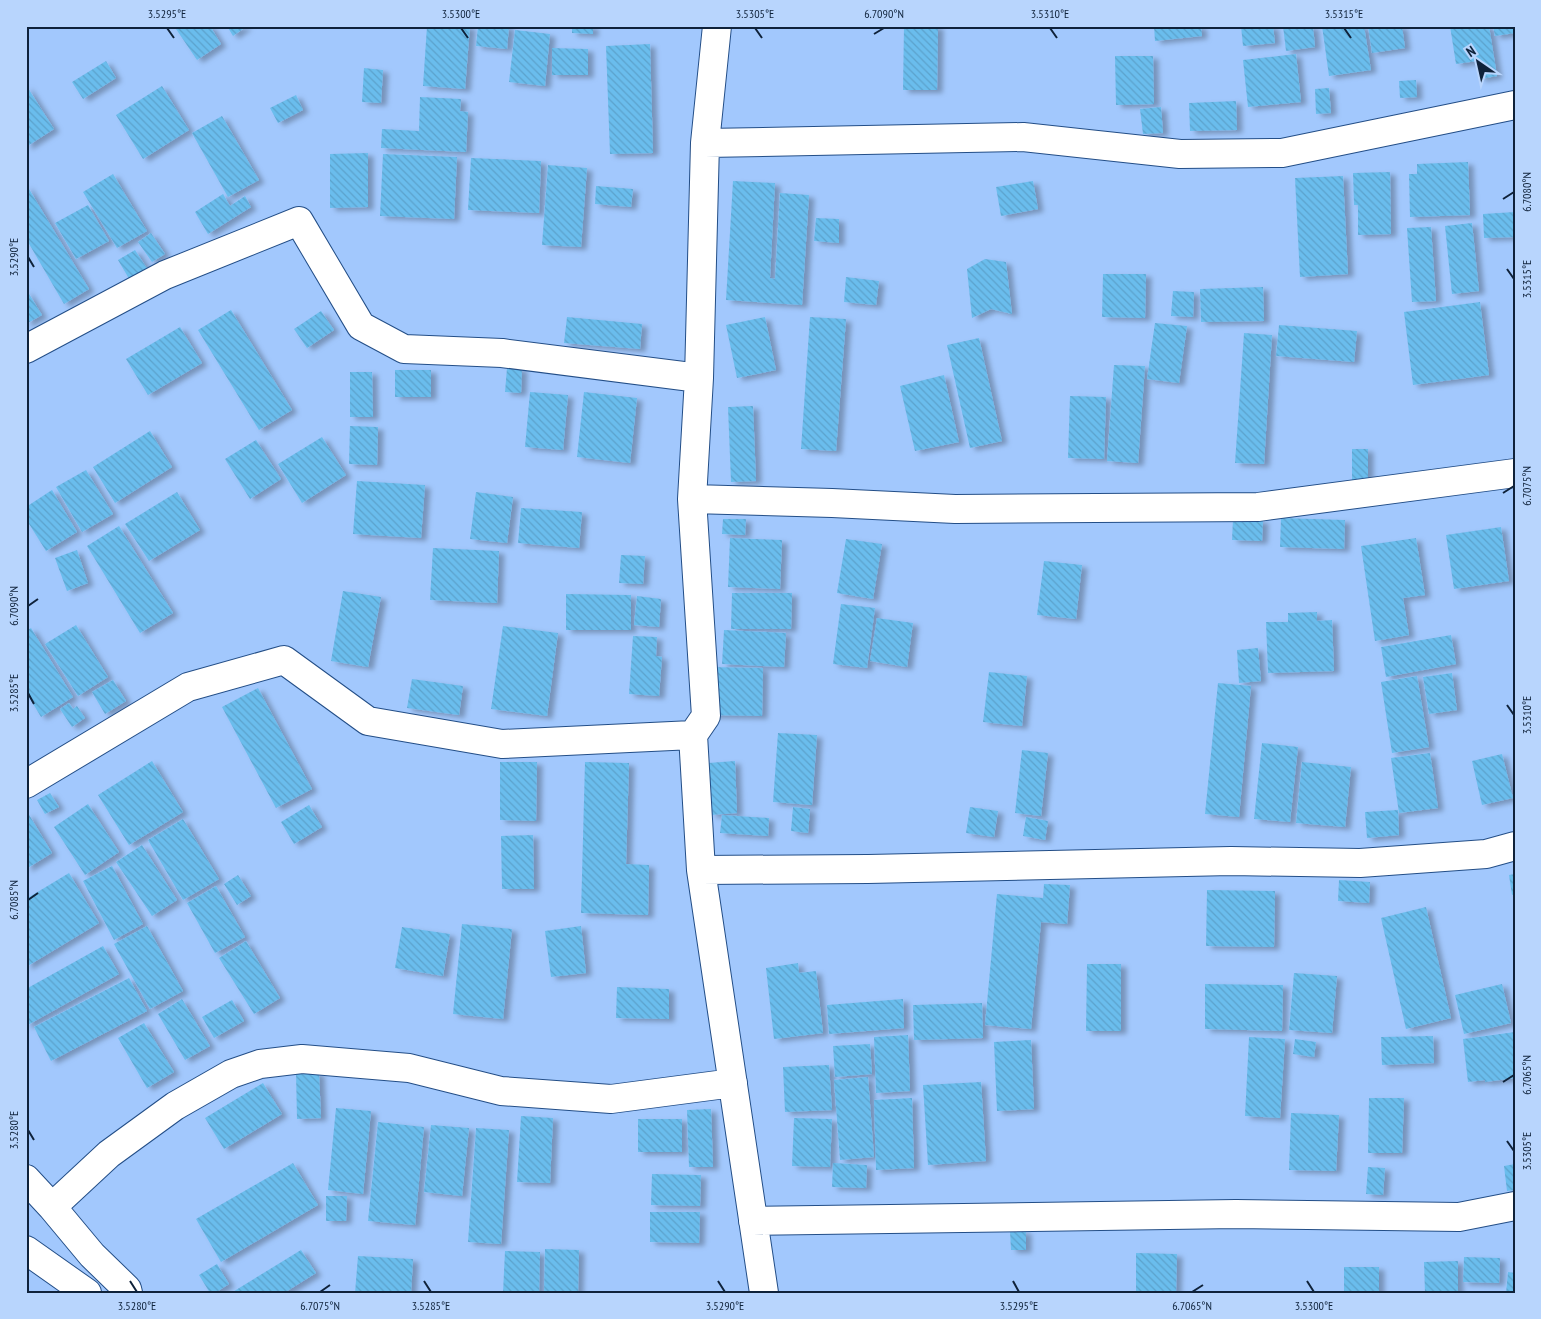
<svg xmlns="http://www.w3.org/2000/svg" width="1541" height="1319" viewBox="0 0 1541 1319" font-family="'PT Sans Narrow',sans-serif">
  <style>
    .building { fill: url(#building-back-hatch); filter: url(#shadow) }
    .lines { fill: none; stroke-linecap: round; stroke-linejoin: round }
    .minor-casing { stroke: #234e87; stroke-width: 30 }
    .minor { stroke: #fff; stroke-width: 28 }
    .ticks { fill: none; stroke: #0f223a; stroke-width: 2 }
    .neatline { fill: none; stroke: #0f223a; stroke-width: 2 }
    .ticks-label { font-size: 12px; text-anchor: middle; fill: #0f223a }
  </style>
  <defs>
    <pattern id="building-back-hatch" width="6" height="6" patternUnits="userSpaceOnUse" patternTransform="scale(1.25)"><rect width="6" height="6" fill="#6bbded"/><path d="M-1 5l2 2M0 0l6 6M5-1l2 2" fill="none" stroke="#5ca2cc"/></pattern>
    <filter id="shadow"><feDropShadow dx="5.5" dy="3" stdDeviation="2.5" flood-color="#0004"/></filter>
  </defs>
  <rect width="100%" height="100%" fill="#a2c8fd"/>
  <path class="building" d="M174,26H210L221,44L197,60Z
    M227,26H247L233,36Z
    M427,26H470L465,89L423,86Z
    M478,26H509L507,49L476,46Z
    M572,26H593V34L572,33Z
    M904,26H938L937,90H903Z
    M1154,26H1201L1202,36L1155,41Z
    M1241,26H1273L1275,43L1243,46Z
    M1283,26H1313L1315,47L1286,51Z
    M1322,26H1364L1371,70L1329,76Z
    M1368,26H1402L1405,48L1372,53Z
    M1450,26H1489L1497,76L1480,79L1477,61L1456,64Z
    M1493,26H1515V33L1495,36Z
    M515,30L550,34L545,86L509,82Z
    M650,44L653,153L610,154L606,46Z
    M552,48L588,49V75H552Z
    M1296,54L1301,102L1248,107L1243,60Z
    M1115,56H1153L1154,104L1116,105Z
    M106,61L116,78L83,99L72,82Z
    M364,68L383,70L381,103L362,102Z
    M1416,80L1417,97L1400,98L1399,81Z
    M26,85L54,129L26,147Z
    M162,86L189,130L143,159L116,115Z
    M1329,88L1331,113L1316,114L1315,89Z
    M296,95L303,110L278,123L270,108Z
    M420,97L461,99L460,111L468,112L466,152L381,148L382,129L419,131Z
    M1236,101L1237,130L1190,131L1189,103Z
    M1161,107L1163,133L1143,134L1140,109Z
    M222,116L259,180L228,197L192,133Z
    M368,153V207L330,208V154Z
    M383,154L457,157L454,219L380,216Z
    M471,158L541,161L539,213L468,210Z
    M1468,162L1470,215L1410,217L1409,174H1417V164Z
    M548,165L587,168L581,247L542,245Z
    M1390,172L1391,234L1358,235V205H1354L1353,173Z
    M113,174L147,231L117,248L83,192Z
    M1343,176L1348,274L1300,277L1295,178Z
    M733,181L775,183L770,278L775,279L780,193L809,195L802,305L726,300Z
    M1033,181L1038,209L1001,216L996,187Z
    M26,184L89,289L64,304L28,242L26,243Z
    M596,186L633,189L631,207L595,204Z
    M223,194L230,206L245,196L251,207L208,234L195,212Z
    M88,205L109,241L76,259L55,223Z
    M1515,212V237L1484,238L1483,214Z
    M816,218L839,219V243L814,241Z
    M1472,223L1479,291L1452,294L1445,226Z
    M1431,227L1436,301L1412,302L1407,228Z
    M151,233L165,254L152,262L138,242Z
    M135,250L152,276L134,287L118,260Z
    M985,259L1006,262L1012,314L991,309L972,318L967,269Z
    M1103,274H1146L1145,318L1102,317Z
    M846,277L879,281L876,305L844,302Z
    M1263,287L1264,321L1201,322L1200,289Z
    M26,289L42,315L26,324Z
    M1173,291L1194,292L1193,317L1171,316Z
    M1480,302L1489,375L1413,385L1404,312Z
    M231,310L292,410L259,430L198,330Z
    M321,311L334,330L307,348L294,329Z
    M567,317L642,324L640,349L564,343Z
    M765,317L776,370L737,378L726,325Z
    M810,317L846,319L836,451L801,449Z
    M1155,323L1187,326L1179,383L1147,379Z
    M1279,325L1357,331L1354,362L1276,356Z
    M180,327L202,363L148,395L126,359Z
    M1244,333L1272,335L1264,464L1235,463Z
    M979,338L1002,441L970,448L947,345Z
    M1114,365L1145,366L1138,463L1107,461Z
    M507,368H522L521,393L505,392Z
    M395,370H431V397H395Z
    M350,372H372L373,417H350Z
    M944,375L959,442L915,451L900,386Z
    M530,392L568,395L563,450L525,447Z
    M584,392L637,398L630,463L577,457Z
    M1070,396L1106,397L1104,459L1068,458Z
    M753,406L756,481L731,482L728,407Z
    M350,426L378,427L377,465L349,464Z
    M150,431L172,467L115,503L93,467Z
    M322,437L346,475L302,503L278,464Z
    M256,440L281,479L250,499L225,459Z
    M1352,449H1368V479L1352,489Z
    M86,470L113,514L82,532L56,487Z
    M357,481L425,485L421,538L353,534Z
    M52,490L77,532L46,551L26,519V507Z
    M177,492L200,530L149,561L125,524Z
    M476,492L513,497L507,543L470,539Z
    M521,508L582,512L579,548L518,543Z
    M1281,518L1345,520L1344,549L1280,547Z
    M723,519H746L745,535L722,534Z
    M1233,519L1263,520L1262,541L1232,540Z
    M119,526L173,613L140,633L87,546Z
    M1501,527L1509,581L1454,589L1446,535Z
    M730,538L782,540L780,589L728,587Z
    M1416,538L1425,595L1403,598L1409,635L1375,641L1361,546Z
    M846,539L882,544L873,599L837,593Z
    M433,548L499,551L497,603L430,600Z
    M77,550L88,583L67,591L55,558Z
    M621,555L645,556L643,584L619,583Z
    M1044,561L1082,565L1076,619L1037,615Z
    M343,591L381,597L368,667L331,661Z
    M732,593H792L791,629H731Z
    M566,594L631,595V630H566Z
    M637,596L661,599L659,627L634,625Z
    M841,604L875,608L867,668L833,664Z
    M1317,612V621L1332,620L1334,671L1268,673L1266,622H1288V613Z
    M877,618L913,623L907,667L870,661Z
    M76,625L108,677L78,696L45,644Z
    M503,626L558,633L547,716L491,709Z
    M31,628L73,697L41,717L26,692V631Z
    M724,630L786,633L784,667L722,664Z
    M1451,635L1456,664L1386,677L1381,647Z
    M633,636L657,637L656,656L662,657L659,696L629,694Z
    M1258,648L1261,681L1239,683L1237,650Z
    M708,667L763,668L762,716L707,715Z
    M989,672L1027,676L1022,726L983,722Z
    M1452,673L1457,710L1429,714L1423,677Z
    M1417,676L1429,747L1392,753L1381,682Z
    M412,679L463,686L459,715L407,708Z
    M113,680L126,701L105,714L92,692Z
    M1218,683L1251,686L1239,817L1205,814Z
    M258,688L312,789L276,808L222,707Z
    M69,703L73,709L77,706L85,718L72,727L60,709Z
    M778,733L817,735L812,805L773,802Z
    M1262,743L1298,747L1290,822L1254,819Z
    M1022,750L1048,753L1041,816L1015,813Z
    M1430,753L1438,808L1399,813L1391,758Z
    M1502,754L1513,798L1482,805L1472,761Z
    M152,761L183,812L129,845L98,795Z
    M735,761L737,813L711,815L708,763Z
    M500,762H537L536,821L500,820Z
    M585,762L629,763L626,864L649,865L648,915L581,913Z
    M1302,762L1351,767L1345,827L1296,823Z
    M50,793L59,807L45,814L37,800Z
    M88,804L119,852L85,875L54,827Z
    M309,805L322,827L294,844L281,822Z
    M793,807L810,809L808,833L791,831Z
    M970,807L998,811L994,837L966,833Z
    M1398,810L1399,835L1367,838L1365,812Z
    M28,813L52,853L26,869V815Z
    M722,815L769,818L768,836L720,833Z
    M1026,817L1048,821L1045,840L1023,836Z
    M183,819L219,879L183,900L148,840Z
    M533,835L534,889H502L501,836Z
    M142,845L177,900L152,916L116,862Z
    M112,866L143,924L114,940L83,881Z
    M69,873L99,923L26,967V899Z
    M1515,874V894L1512,895L1509,875Z
    M238,875L251,896L237,905L224,884Z
    M1339,880L1370,882L1369,903L1338,901Z
    M1044,884L1070,885L1067,924L1041,922L1031,1029L985,1025L997,894L1043,898Z
    M216,886L245,937L215,953L187,903Z
    M1207,890L1275,891L1274,947L1206,946Z
    M1426,907L1451,1018L1406,1029L1381,918Z
    M462,924L512,929L503,1019L453,1014Z
    M147,926L183,991L150,1009L114,944Z
    M581,926L586,973L551,977L545,931Z
    M402,927L450,934L443,976L395,968Z
    M246,941L280,998L254,1014L219,958Z
    M103,946L119,974L26,1026V989Z
    M798,963L799,973L816,971L823,1033L774,1039L766,968Z
    M1087,964H1121V1031H1086Z
    M1294,973L1337,976L1332,1033L1289,1030Z
    M129,978L147,1011L51,1061L34,1027Z
    M1205,984L1283,985L1282,1031L1205,1029Z
    M1502,984L1511,1023L1464,1034L1455,995Z
    M617,987L669,989V1019L616,1018Z
    M182,999L210,1046L185,1060L158,1014Z
    M903,999L904,1028L829,1034L827,1005Z
    M232,1000L244,1021L214,1038L202,1017Z
    M982,1003L983,1038L914,1040L913,1005Z
    M144,1023L174,1072L147,1088L118,1038Z
    M1515,1032V1078L1485,1082V1080L1468,1082L1463,1039Z
    M908,1035L910,1091L876,1093L874,1037Z
    M1433,1036L1434,1063L1382,1065L1381,1037Z
    M1249,1037L1285,1039L1280,1118L1245,1116Z
    M1295,1039L1316,1042L1314,1057L1293,1054Z
    M1031,1040L1034,1109L997,1111L994,1042Z
    M870,1044L872,1074L835,1077L833,1046Z
    M829,1065L832,1110L785,1112L783,1067Z
    M319,1072L321,1118L297,1119L296,1073Z
    M868,1077L874,1157L840,1160L834,1080Z
    M981,1082L986,1161L928,1165L923,1085Z
    M263,1083L282,1114L224,1149L205,1118Z
    M912,1098L914,1168L876,1170L874,1100Z
    M1369,1098H1404L1402,1153H1368Z
    M336,1108L371,1111L363,1194L328,1190Z
    M711,1109L713,1167H689L687,1110Z
    M1291,1113L1339,1115L1336,1171L1289,1170Z
    M521,1116L553,1118L550,1183L517,1182Z
    M794,1118L832,1119L830,1167L792,1166Z
    M638,1119H682V1152H638Z
    M378,1122L424,1127L415,1225L368,1221Z
    M431,1125L469,1128L462,1196L424,1192Z
    M476,1128L509,1130L501,1244L468,1242Z
    M293,1163L318,1205L221,1262L196,1219Z
    M833,1163L867,1165L866,1188L832,1187Z
    M1515,1164V1190L1507,1191L1504,1166Z
    M1368,1167L1385,1168L1383,1195L1366,1194Z
    M652,1174L701,1175L700,1206L651,1205Z
    M326,1196H347L346,1221H326Z
    M650,1212H700L699,1243L650,1242Z
    M1010,1231H1026V1250H1011Z
    M545,1249L579,1250L578,1293H544Z
    M301,1250L316,1273L284,1293H231Z
    M505,1251L540,1252L539,1293H503Z
    M1136,1253L1177,1254L1176,1293H1136Z
    M358,1256L413,1259L411,1293H355Z
    M1464,1257L1500,1258L1499,1283L1463,1282Z
    M1458,1261V1293H1425L1424,1262Z
    M217,1264L229,1284L215,1293H210L199,1275Z
    M1344,1267H1379V1293H1344Z
    M1508,1272L1515,1273V1293H1506Z"/>
  <g class="lines">
    <g class="minor-casing">
      <path id="minor" d="M717,26L705,143L699,378L692,499L706,716L693,735L701,870L764,1293
        M705,143L1023,137L1180,154L1282,153L1515,105
        M26,349L165,275L299,221L361,326L404,349L502,353L699,378
        M692,499L832,503L955,509L1258,507L1515,473
        M26,784L188,687L284,660L368,721L502,744L693,735
        M701,870L868,869L1231,861L1360,863L1486,854L1515,846
        M26,1179L52,1207L92,1255L127,1289L128,1293
        M52,1207L109,1154L175,1106L231,1074L260,1064L302,1059L409,1068L501,1091L611,1099L733,1083
        M753,1221L1236,1214L1459,1217L1515,1206
        M26,1250L87,1293"/>
    </g>
    <use href="#minor" class="minor"/>
  </g>
  <path class="ticks" d="M167,28L174,38M461,28L468,38M755,28L762,38M1050,28L1057,38M1344,28L1351,38M874,34L884,28M1503,199L1514,192M28,257L34,267M1507,269L1514,279M1503,493L1514,486M28,606L38,599M28,693L34,704M1507,705L1514,715M28,900L38,893M1503,1082L1514,1075M28,1130L34,1140M1507,1141L1514,1151M130,1281L137,1292M424,1281L431,1292M718,1281L725,1292M1013,1281L1019,1292M1307,1281L1314,1292M320,1292L330,1285M1192,1292L1203,1285"/>
  <rect width="1541" height="1319" fill="none" stroke="#b8d5fd" stroke-width="55"/>
  <g transform="translate(1478 62) rotate(326)" stroke="#b8d5fd" stroke-width="4" paint-order="stroke">
  <path d="M0-4L9 19L0 12L-9 19Z" fill="#0f223a"/>
  <text y="-8" font-size="14" font-weight="bold" text-anchor="middle" fill="#0f223a">N</text>
  </g>
  <rect x="28" y="28" width="1486" height="1264" class="neatline"/>
  <g class="ticks-label">
    <text x="167" y="18">3.5295°E</text>
    <text x="461" y="18">3.5300°E</text>
    <text x="755" y="18">3.5305°E</text>
    <text x="884" y="18">6.7090°N</text>
    <text x="1050" y="18">3.5310°E</text>
    <text x="1344" y="18">3.5315°E</text>
    <text transform="translate(1527 192) rotate(-90)" y="4">6.7080°N</text>
    <text transform="translate(14 257) rotate(-90)" y="4">3.5290°E</text>
    <text transform="translate(1527 279) rotate(-90)" y="4">3.5315°E</text>
    <text transform="translate(1527 486) rotate(-90)" y="4">6.7075°N</text>
    <text transform="translate(14 606) rotate(-90)" y="4">6.7090°N</text>
    <text transform="translate(14 693) rotate(-90)" y="4">3.5285°E</text>
    <text transform="translate(1527 715) rotate(-90)" y="4">3.5310°E</text>
    <text transform="translate(14 900) rotate(-90)" y="4">6.7085°N</text>
    <text transform="translate(1527 1075) rotate(-90)" y="4">6.7065°N</text>
    <text transform="translate(14 1130) rotate(-90)" y="4">3.5280°E</text>
    <text transform="translate(1527 1151) rotate(-90)" y="4">3.5305°E</text>
    <text x="137" y="1310">3.5280°E</text>
    <text x="320" y="1310">6.7075°N</text>
    <text x="431" y="1310">3.5285°E</text>
    <text x="725" y="1310">3.5290°E</text>
    <text x="1019" y="1310">3.5295°E</text>
    <text x="1192" y="1310">6.7065°N</text>
    <text x="1314" y="1310">3.5300°E</text>
  </g>
</svg>
